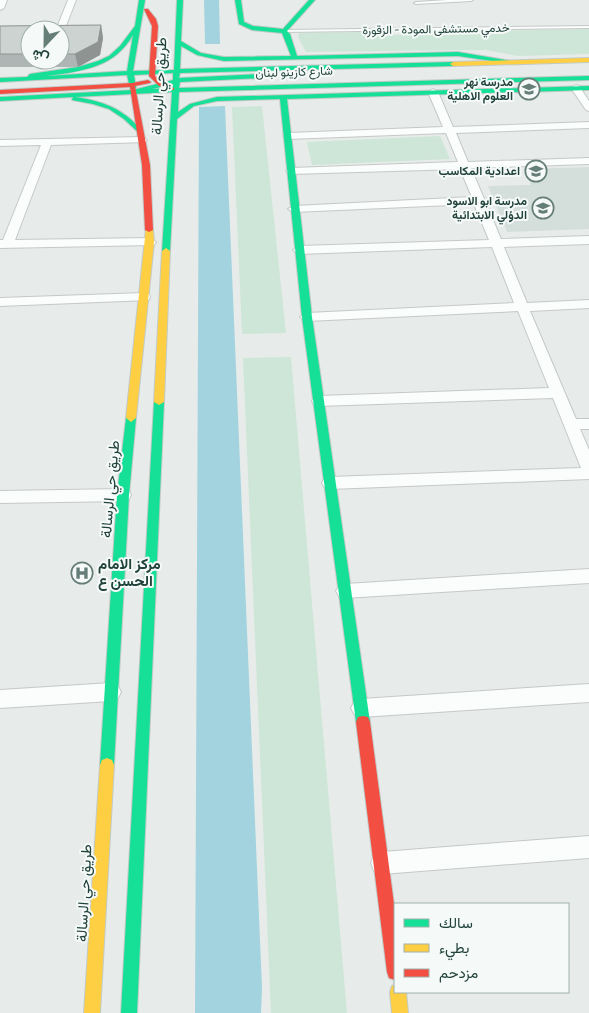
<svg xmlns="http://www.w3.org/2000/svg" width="589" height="1013" viewBox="0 0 589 1013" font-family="Barlow,Vazirmatn,sans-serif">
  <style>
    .built { fill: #d4deda }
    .green { fill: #cee6d7 }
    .water { fill: #a3d3de }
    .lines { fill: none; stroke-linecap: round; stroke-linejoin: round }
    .lane-casing { stroke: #c4c9c7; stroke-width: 2 }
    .street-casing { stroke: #c4c9c7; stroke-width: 2 }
    .fast-casing { stroke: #c2cac7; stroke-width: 2 }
    .slow-casing { stroke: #c2cac7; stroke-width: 2 }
    .jam-casing { stroke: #c2cac7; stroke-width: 2 }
    .lane { fill: #fbfcfc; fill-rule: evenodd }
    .street { fill: #fbfcfc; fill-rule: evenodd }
    .fast { fill: #16e098; fill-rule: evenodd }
    .slow { fill: #ffcf43; fill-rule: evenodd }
    .jam { fill: #f24e42; fill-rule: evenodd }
    .wall { fill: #afb5b4; fill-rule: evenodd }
    .shaded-wall { fill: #8f9492 }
    .building { fill: #ccd3d1; stroke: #8f9492 }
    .labels { text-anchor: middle; stroke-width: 4; stroke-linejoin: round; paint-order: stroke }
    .far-street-label { font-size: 12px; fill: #21423b; stroke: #f5faf8 }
    .far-poi-label { font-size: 12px; font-weight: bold; fill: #21423b; stroke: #f5faf8; text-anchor: end }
    .street-label { font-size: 15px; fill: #21423b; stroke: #f5faf8 }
    .poi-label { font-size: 15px; font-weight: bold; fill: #21423b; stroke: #f5faf8; text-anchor: start }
  </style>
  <rect width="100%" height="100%" fill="#e7ecea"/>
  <path class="built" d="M589,167V229L507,232L488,186L531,185L524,169Z"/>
  <path class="green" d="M589,29V54L518,56L486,50H466L306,52L298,37L299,33L363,32L377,35L480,34L489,31Z
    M262,106L286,333L242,334L232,107Z
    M440,136L450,159L312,165L307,142Z
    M291,357L347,1013H271L243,358Z"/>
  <path class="water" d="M204,0H219L220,44H205Z
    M225,106L262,988L261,1013H195L199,107Z"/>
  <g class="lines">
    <g class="lane-casing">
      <path id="lane" d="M447,0H473L471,1L416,4L414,3L416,2Z
        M589,26V28L284,32L282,31L284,30Z"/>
    </g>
    <g class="street-casing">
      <path id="street" d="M0,0H7L4,8L0,10Z
        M68,0H76L64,31L60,34V30H56Z
        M576,85L579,86L589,101V111L586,110L571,88Z
        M433,89L438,92L453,127L589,122V128L456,133L468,162L589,158V164L471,168L501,239L589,236V244L504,247L527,303L589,300V308L530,311L576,419H589V429H580L589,450V479L330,489L324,487L322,483L324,479L330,477L581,468L553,398L319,406L314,405L312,401L314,397L319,396L549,388L518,311L307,321L300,317L307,313L514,303L492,247L299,254L293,250L299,246L489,240L474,204L294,212L288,209L294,206L472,197L460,169L291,174L286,171L291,168L458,162L446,133L288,139L283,136L288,133L443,127L428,92Z
        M142,137L147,140L146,142L51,145L15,240L150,238L156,242L154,245L0,248V240H3L41,145L0,146V140Z
        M144,293L149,294L150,297L149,300L0,306V298Z
        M123,489L129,491L131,495L129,499L123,501L0,503V491Z
        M589,569V583L345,598L339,596L336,591L339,586L345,584Z
        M111,683L118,686L121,692L118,698L111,701L0,708V690Z
        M589,684V702L361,717L354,714L351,708L354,702L361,699Z
        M589,836V858L382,874L374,871L371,863L374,855L382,852Z"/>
    </g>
    <g class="fast-casing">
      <path id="fast" d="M139,0H145L133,71L174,70L177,0H183L181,41L201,53L224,57L291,56L282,33L252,30L239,24L235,0H241L244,22L253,26L283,29L309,0H315L287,31L290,34L297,56L458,52L517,62L514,64L458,56L224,61L197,55L181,46L180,69L453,62L456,64L453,66L180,73L179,78L259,74L262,76L259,78L180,82L179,88L589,76V80L179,92L178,112L190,104L217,97L589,86V90L287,99L312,317L370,722L368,727L363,728L358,727L356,722L302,317L280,99L217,101L194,106L177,119L170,251L166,254L162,251L172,92L75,97C103,101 124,109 142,131V133L140,134L124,119L109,109L93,104L72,100L73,97L0,101V97L133,90L173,80V73L134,75L136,88L133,90L130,88L127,75L0,82V78L27,77L30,74L78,67L98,61L109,56L120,46L135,26ZM133,35L127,71L47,76C82,71 114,68 133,35ZM173,84L172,88L152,89Z
        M159,399L164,402L137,1013H121L154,402Z
        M131,414L136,418L129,495L114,765L112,770L107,772L102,770L100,765L117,495L126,418Z"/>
    </g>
    <g class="slow-casing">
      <path id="slow" d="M589,58V62L453,66L450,64L453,62Z
        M146,228L153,230L154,242L136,418L131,422L126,418Z
        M166,248L170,251L164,402L159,405L154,402L162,251Z
        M107,758L112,760L114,765L100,1013H84L100,765L102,760Z
        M395,985V992H406L408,1013H392L390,992L392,986Z"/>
    </g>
    <g class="jam-casing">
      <path id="jam" d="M144,9H148L156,19L158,26L155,76L163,84L174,88V90L159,86L149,76L152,26Z
        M148,80L151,82L150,83L135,86L150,165L153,230L149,232L145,230L142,165L130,87L0,94V90L132,83Z
        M363,716L368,717L370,722L395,912V980L389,978L387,972L356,722L358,717Z"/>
    </g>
    <use href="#lane" class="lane"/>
    <use href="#street" class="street"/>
    <use href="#fast" class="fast"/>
    <use href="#slow" class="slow"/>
    <use href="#jam" class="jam"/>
  </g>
  <path class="wall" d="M101,25L103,38L100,55L78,67H0V26ZM30,30H60V60H30Z"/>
  <path class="shaded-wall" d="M101,25L103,38L100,55L78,67L75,54Z"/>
  <path class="building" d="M101,25L98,42L75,54H60V30H30V54H0V26Z"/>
  <defs>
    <g id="school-ring" transform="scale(1.125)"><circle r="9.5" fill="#f5faf8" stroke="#667e78" stroke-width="1.5"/><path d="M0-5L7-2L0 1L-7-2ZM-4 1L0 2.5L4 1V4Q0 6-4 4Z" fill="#667e78"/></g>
    <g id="hospital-ring" transform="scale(1.125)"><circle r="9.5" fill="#f5faf8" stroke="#667e78" stroke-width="1.5"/><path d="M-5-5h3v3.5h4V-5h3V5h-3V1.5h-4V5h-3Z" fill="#667e78"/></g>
  </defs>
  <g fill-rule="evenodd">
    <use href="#school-ring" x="529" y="89"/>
    <use href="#school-ring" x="536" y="171"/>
    <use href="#school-ring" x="543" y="208"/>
    <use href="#hospital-ring" x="82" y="573"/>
  </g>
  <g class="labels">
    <g class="far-street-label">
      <text transform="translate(436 29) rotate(-1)" y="4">خدمي مستشفى المودة - الزقورة</text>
      <text transform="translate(294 72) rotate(-2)" y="4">شارع كازينو لبنان</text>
    </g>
    <g class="far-poi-label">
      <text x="513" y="86">مدرسة نهر<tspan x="513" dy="14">العلوم الاهلية</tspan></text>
      <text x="520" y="175">اعدادية المكاسب</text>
      <text x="527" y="205">مدرسة ابو الاسود<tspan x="527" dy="14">الدؤلي الابتدائية</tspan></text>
    </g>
    <g class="street-label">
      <text transform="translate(159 86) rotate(-87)" y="5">طريق حي الرسالة</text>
      <text transform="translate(110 489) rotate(-85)" y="5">طريق حي الرسالة</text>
      <text transform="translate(84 893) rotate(-87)" y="5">طريق حي الرسالة</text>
    </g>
    <g class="poi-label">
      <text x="98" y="569">مركز الامام<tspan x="98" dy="17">الحسن ع</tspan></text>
    </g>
  </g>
  <rect x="394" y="903" width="175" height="90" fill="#f5faf8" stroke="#a0b0ac"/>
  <rect x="404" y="919" width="25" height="8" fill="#16e098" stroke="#a0b0ac"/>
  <text x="439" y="928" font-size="15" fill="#21423b">سالك</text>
  <rect x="404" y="944" width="25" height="8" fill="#ffcf43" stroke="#a0b0ac"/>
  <text x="439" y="953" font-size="15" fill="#21423b">بطيء</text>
  <rect x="404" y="969" width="25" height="8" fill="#f24e42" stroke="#a0b0ac"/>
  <text x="439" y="978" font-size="15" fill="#21423b">مزدحم</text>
  <g transform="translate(45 45) rotate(202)"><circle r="24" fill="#f5faf8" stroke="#a0b0ac"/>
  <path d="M0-4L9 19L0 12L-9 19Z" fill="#667e78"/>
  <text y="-8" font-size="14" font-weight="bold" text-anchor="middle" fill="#21423b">ش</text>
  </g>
</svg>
